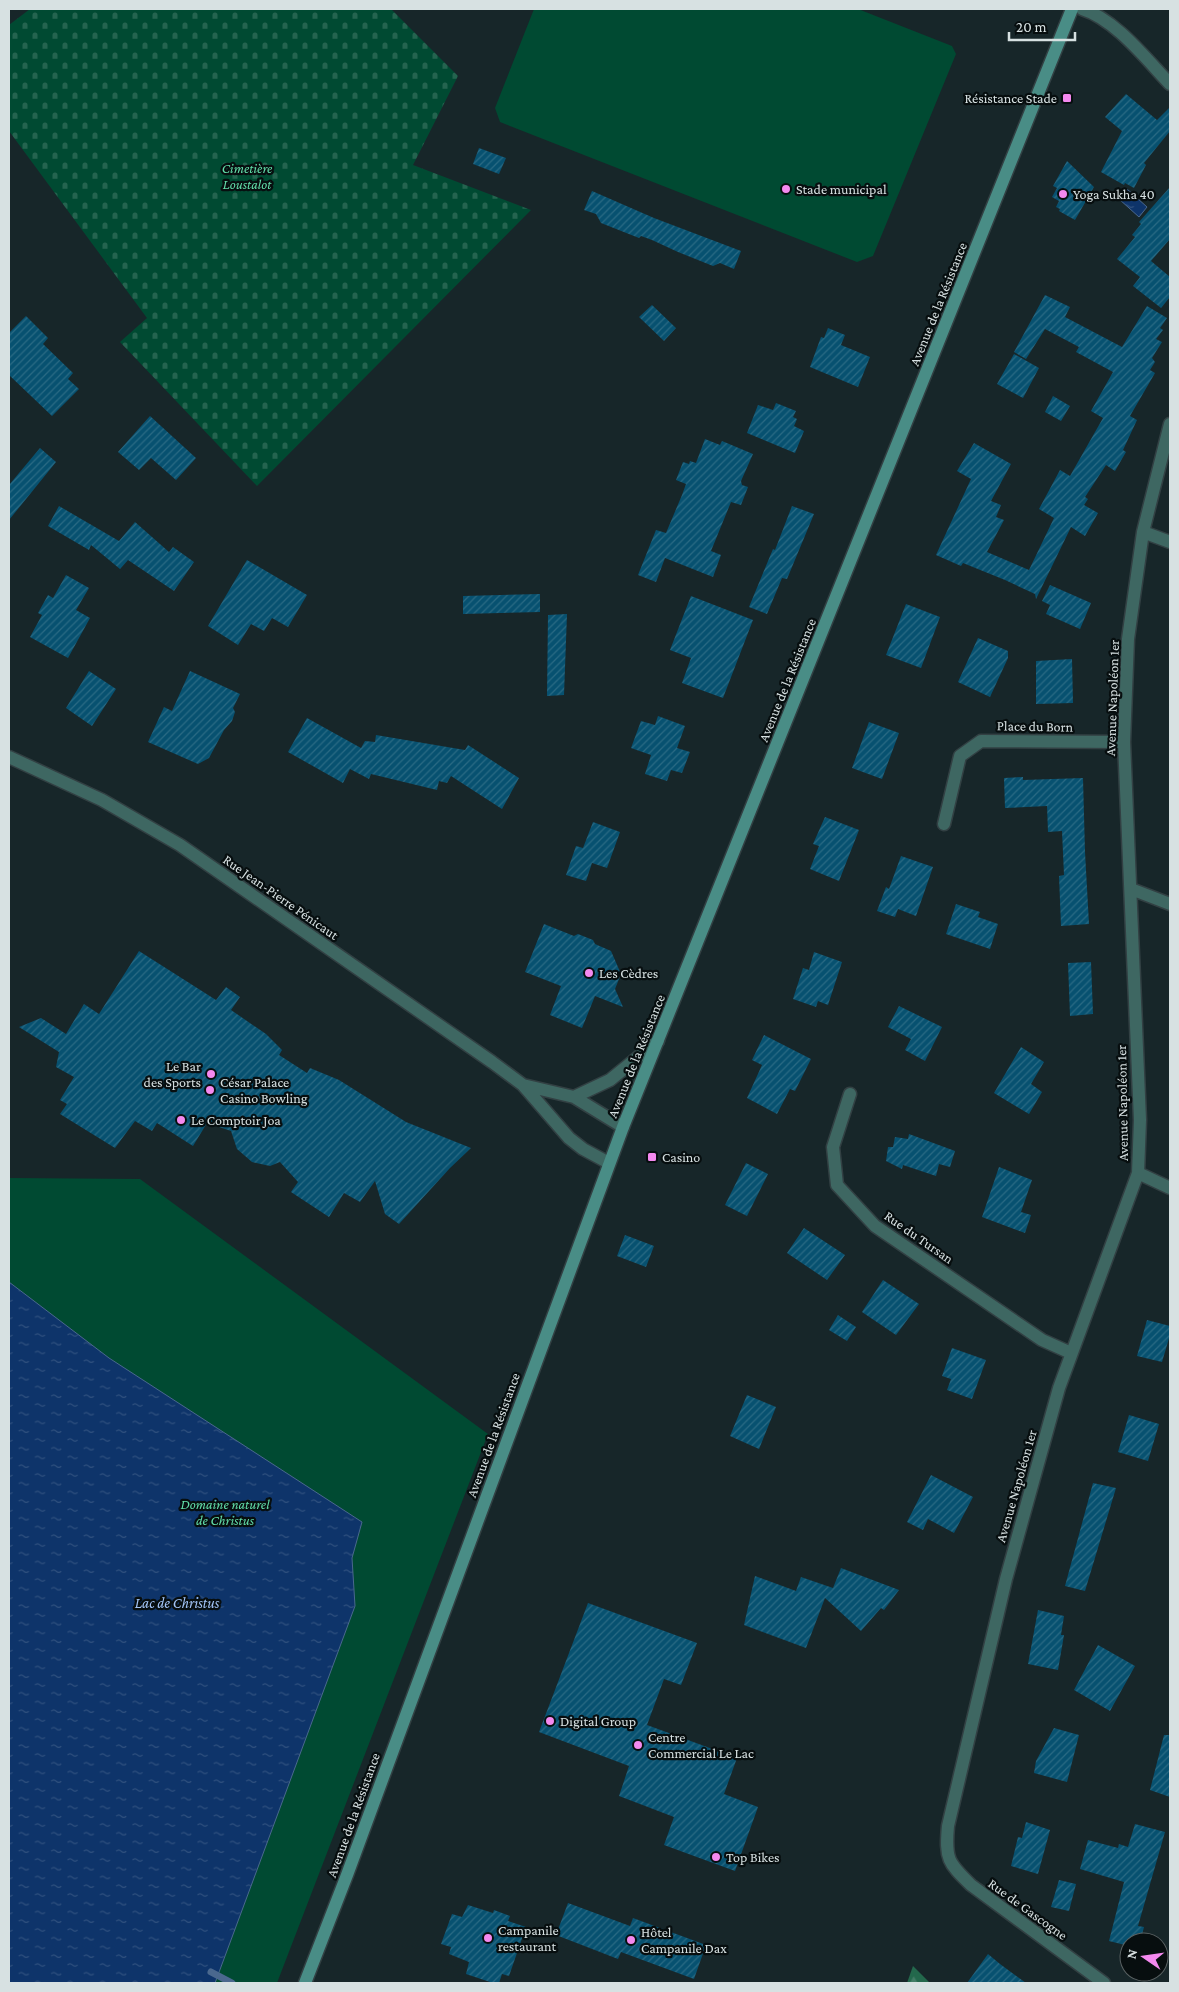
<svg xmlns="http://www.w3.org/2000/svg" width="1179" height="1992" viewBox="0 0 1179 1992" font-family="'Crimson Pro',serif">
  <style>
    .forest { fill: url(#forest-firs) }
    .cemetery { fill: url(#cemetery-stones) }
    .park { fill: #004a32 }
    .water { fill: url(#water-ripples); stroke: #4a688e }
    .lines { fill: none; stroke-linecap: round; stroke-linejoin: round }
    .stream { stroke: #4a688e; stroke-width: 7 }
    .building { fill: url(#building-hatch) }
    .minor-casing { stroke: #324043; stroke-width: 15 }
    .tertiary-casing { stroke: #324043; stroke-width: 15 }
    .secondary-casing { stroke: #324043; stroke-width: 15 }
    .minor { stroke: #3e6762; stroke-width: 12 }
    .tertiary { stroke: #3e6762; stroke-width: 12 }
    .secondary { stroke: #498d86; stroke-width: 12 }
    .poi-dot { fill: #f489ef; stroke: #070e0f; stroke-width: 2 }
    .labels { text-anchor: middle; stroke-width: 4.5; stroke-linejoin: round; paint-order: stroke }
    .poi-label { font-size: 14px; fill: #d7e1e2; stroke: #070e0f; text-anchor: start }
    .park-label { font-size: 14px; font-style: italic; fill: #62dda9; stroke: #070e0f }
    .street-label { font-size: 14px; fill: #d7e1e2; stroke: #070e0f }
    .water-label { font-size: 15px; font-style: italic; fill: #a3c5f7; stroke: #070e0f }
  </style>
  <defs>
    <pattern id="forest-firs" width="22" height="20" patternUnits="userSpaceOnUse" patternTransform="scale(1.25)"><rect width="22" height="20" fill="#23684c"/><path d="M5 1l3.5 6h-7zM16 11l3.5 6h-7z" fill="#427d66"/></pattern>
    <pattern id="cemetery-stones" width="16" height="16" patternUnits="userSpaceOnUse" patternTransform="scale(1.25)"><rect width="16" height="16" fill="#004a32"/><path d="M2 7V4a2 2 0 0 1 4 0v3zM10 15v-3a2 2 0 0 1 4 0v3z" fill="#24644f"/></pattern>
    <pattern id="water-ripples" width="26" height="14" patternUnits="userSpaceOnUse" patternTransform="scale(1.25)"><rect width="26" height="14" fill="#0e346a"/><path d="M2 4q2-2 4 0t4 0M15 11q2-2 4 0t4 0" fill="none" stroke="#30517f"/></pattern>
    <pattern id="building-hatch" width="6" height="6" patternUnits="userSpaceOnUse" patternTransform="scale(1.25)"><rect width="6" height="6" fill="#075170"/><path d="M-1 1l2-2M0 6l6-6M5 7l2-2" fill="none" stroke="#2a6a84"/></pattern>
  </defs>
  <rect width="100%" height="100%" fill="#172629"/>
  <path class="forest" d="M913,1966L930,1983H907Z"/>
  <path class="cemetery" d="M30,9H391L458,76L413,165L531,210L257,486L120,342L147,318L9,131V25Z"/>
  <path class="park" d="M534,9H858L952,46L956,54L873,256L857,262L500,122L495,108Z
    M9,1178L140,1179L488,1434L277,1983H9Z"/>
  <path class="water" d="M1127,189L1147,207L1139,217L1119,199Z
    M9,1282L109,1358L362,1522L352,1558L355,1606L215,1983H9Z"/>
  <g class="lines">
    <path class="stream" d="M211,1972L232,1983"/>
  </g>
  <path class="building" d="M1126,94L1157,120L1170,107V131L1144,163L1146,165L1134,188L1125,183L1124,185L1101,172L1122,131L1105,117Z
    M479,148L506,158L499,174L473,164Z
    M1067,161L1094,187L1075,220L1059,211L1060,209L1056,207L1059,201L1052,197L1057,188L1053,186Z
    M1170,187V239L1151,261L1170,277V297L1161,308L1133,286L1140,277L1117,259L1135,237L1132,235L1141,224L1139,222Z
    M592,191L654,218L741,251L734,269L720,263L713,266L678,252L652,240L641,236L639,238L601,223L596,214L584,210Z
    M1045,295L1070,307L1065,317L1122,347L1147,306L1167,318L1160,328L1163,330L1156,339L1162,342L1152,358L1155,362L1150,370L1155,373L1130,416L1137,420L1123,450L1126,452L1115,471L1106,465L1085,497L1088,499L1084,505L1098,513L1085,536L1071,527L1036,599L1035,594L1005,580L963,563L961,566L936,555L971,479L957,471L974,443L1011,464L991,501L1001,505L996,517L1004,520L987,552L1029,570L1054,518L1039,509L1060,470L1070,476L1103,418L1091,411L1113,372L1076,352L1079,347L1045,329L1026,359L1014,352Z
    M652,305L676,328L664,341L639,317Z
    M26,316L48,338L43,344L73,373L68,379L79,389L52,416L9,375V333Z
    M828,328L845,335L841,345L870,357L858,387L810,367L821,337L824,338Z
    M1014,354L1039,368L1023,398L997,384Z
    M1053,396L1070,406L1061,421L1045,412Z
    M776,403L796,411L793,417L797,419L794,426L804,431L795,453L747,433L758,405L773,410Z
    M150,416L196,458L176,480L151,458L139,470L118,452Z
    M705,439L720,445L722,441L753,454L741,481L742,485L748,487L741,505L731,502L711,551L721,555L713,577L665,558L656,582L638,575L656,530L666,533L682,495L686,484L676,480L683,462L689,464L690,461L696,463Z
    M40,448L56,462L9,520V485Z
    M59,506L119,541L135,522L169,552L173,547L194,562L174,591L128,560L120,569L91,545L89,550L48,526Z
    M792,506L814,514L787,579L782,578L767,614L749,607L773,549L775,550Z
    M247,560L307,595L288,627L272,618L264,631L251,624L238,645L208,626Z
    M66,575L89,588L76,610L90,618L68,658L30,637L42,615L38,613L48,595L53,598Z
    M1050,585L1091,603L1080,629L1046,614L1050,605L1042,601Z
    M540,594V612L463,614V596Z
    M691,596L753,620L723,698L682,683L691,658L670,650Z
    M906,604L940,617L921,668L886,655Z
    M567,614L564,695L547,696L548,615Z
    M978,638L1008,651V658L990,697L958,682Z
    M1072,659L1073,703L1036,704V661Z
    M89,671L116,689L92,726L66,708Z
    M190,671L240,694L233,708L235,712L232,721L224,730L209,758L198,764L148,742L164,707L172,711Z
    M658,716L685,726L677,748L690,752L682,773L671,770L667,781L645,774L651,755L631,748L641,721L655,725Z
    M307,718L361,748L365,741L375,742L376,735L465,750L468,745L519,778L502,809L451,776L447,783L439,781L437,790L371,774L369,779L350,769L343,783L288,752Z
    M869,722L899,733L882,779L852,768Z
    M1023,777V780L1083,778L1085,852L1089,924L1061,926L1059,876L1064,875L1062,831L1048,832L1047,806L1005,808L1004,778Z
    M825,817L859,830L839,881L810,869L819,846L813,844Z
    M593,822L620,832L607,868L592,863L586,881L566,875L576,846L583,848Z
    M901,856L933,867L916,916L898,909L895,917L877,911L886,887L889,889Z
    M956,904L980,912L978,917L998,924L990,949L946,934Z
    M544,924L574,936L578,934L593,940L595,944L611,951L621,974L615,989L623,1007L595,996L582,1028L550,1015L561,986L525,972Z
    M139,951L216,1000L226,987L240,997L231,1010L266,1034L282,1050L279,1055L307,1073L310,1068L339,1080L406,1122L471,1148L450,1168L399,1224L385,1214L375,1181L360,1202L344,1193L329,1217L291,1192L298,1182L280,1162L270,1166L252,1162L237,1149L231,1131L207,1123L193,1146L157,1123L152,1131L135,1121L115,1148L60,1114L67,1104L60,1100L74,1077L56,1067L59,1052L19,1027L41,1018L66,1034L84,1004L99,1014Z
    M814,952L842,962L828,1005L818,1001L816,1007L793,999L803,968L809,970Z
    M1091,962L1093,1014L1070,1016L1068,963Z
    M899,1006L942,1027L925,1061L905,1050L911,1039L888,1027Z
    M764,1035L811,1059L795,1091L790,1089L777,1114L747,1098L762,1065L752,1060Z
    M1021,1047L1044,1062L1031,1084L1042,1092L1029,1114L994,1093Z
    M909,1134L955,1151L950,1167L939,1164L936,1176L903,1165L902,1169L886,1161L888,1147H893L895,1137L908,1139Z
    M746,1163L768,1174L747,1216L725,1205Z
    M999,1167L1032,1180L1021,1212L1031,1215L1025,1233L982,1217Z
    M804,1228L845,1255L827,1280L787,1253Z
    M625,1235L654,1246L646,1267L617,1256Z
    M883,1280L919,1304L896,1335L862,1312Z
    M838,1315L856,1327L847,1341L829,1330Z
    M1147,1320L1170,1326V1335L1162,1362L1137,1356Z
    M952,1348L986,1360L972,1399L947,1390L951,1379L942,1376Z
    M747,1395L776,1407L759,1449L730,1436Z
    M1129,1415L1159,1424L1148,1461L1118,1452Z
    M931,1475L973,1497L954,1533L928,1519L923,1530L907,1522Z
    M1093,1483L1116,1488L1085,1591L1065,1586Z
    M841,1568L899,1590L884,1610L881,1608L861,1631L825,1598L806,1648L744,1625L755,1576L796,1591L801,1577L833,1588Z
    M588,1603L697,1643L681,1685L664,1679L647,1725L737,1758L724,1794L758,1807L735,1871L664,1845L674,1817L619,1796L629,1766L539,1732Z
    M1038,1610L1064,1616L1061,1635H1064L1058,1670L1028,1664Z
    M1098,1645L1135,1666L1110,1711L1074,1690Z
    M1054,1728L1079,1735L1067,1782L1034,1773L1036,1761Z
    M1164,1735H1170V1797L1150,1790Z
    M1026,1822L1050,1830L1038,1874L1011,1866L1018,1837L1022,1838Z
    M1135,1824L1165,1832L1138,1926L1144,1927L1140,1942H1129V1946L1109,1941L1124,1882L1080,1869L1088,1840L1118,1848L1119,1844L1128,1847Z
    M1059,1880L1076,1884L1069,1911L1051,1907Z
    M568,1903L630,1926L633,1918L706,1945L694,1979L621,1952L618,1959L556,1935Z
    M468,1905L493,1913L494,1910L510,1916L508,1921L526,1927L509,1976L502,1974L499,1983H493L466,1974L469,1962L449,1954L451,1947L441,1944L452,1914L462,1917Z
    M988,1954L1000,1964L1026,1983H967Z"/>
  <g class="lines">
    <g class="minor-casing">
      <path id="minor" d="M1082,9C1115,19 1146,59 1170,84
        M1143,532L1170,542
        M944,824L960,756L981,741L1124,742
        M1131,889L1170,904
        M850,1094L833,1147L837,1185L875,1226L1042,1340L1071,1353
        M1138,1173L1170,1188
        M1104,1983L971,1885C948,1863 945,1859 948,1826L1006,1579L1059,1388L1138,1173L1140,1120L1124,742L1128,639L1143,532L1170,424"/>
    </g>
    <g class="tertiary-casing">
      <path id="tertiary" d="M9,757L102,800L180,845L492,1062L523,1085L569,1138L583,1149L609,1163
        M523,1085L574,1097L623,1127
        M574,1097L610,1080L658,1041"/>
    </g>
    <g class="secondary-casing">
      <path id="secondary" d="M305,1983L347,1875L623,1127L1072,9"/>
    </g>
    <use href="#minor" class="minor"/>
    <use href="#tertiary" class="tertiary"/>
    <use href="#secondary" class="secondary"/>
  </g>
  <g class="poi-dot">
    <rect x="1062" y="93" width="10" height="10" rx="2.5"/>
    <circle cx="786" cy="189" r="5"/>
    <circle cx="1063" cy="194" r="5"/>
    <circle cx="589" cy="973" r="5"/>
    <circle cx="211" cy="1074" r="5"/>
    <circle cx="210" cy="1090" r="5"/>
    <circle cx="181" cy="1120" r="5"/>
    <rect x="647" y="1152" width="10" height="10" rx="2.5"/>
    <circle cx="550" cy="1721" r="5"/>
    <circle cx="638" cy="1745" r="5"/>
    <circle cx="716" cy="1857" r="5"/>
    <circle cx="488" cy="1938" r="5"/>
    <circle cx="631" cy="1940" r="5"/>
  </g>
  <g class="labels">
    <g class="poi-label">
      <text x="1057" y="103" text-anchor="end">Résistance Stade</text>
      <text x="796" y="194">Stade municipal</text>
      <text x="1073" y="199">Yoga Sukha 40</text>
      <text x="599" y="978">Les Cèdres</text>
      <text x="201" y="1071" text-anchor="end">Le Bar<tspan x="201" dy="16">des Sports</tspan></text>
      <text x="220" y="1087">César Palace<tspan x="220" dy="16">Casino Bowling</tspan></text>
      <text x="191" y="1125">Le Comptoir Joa</text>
      <text x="662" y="1162">Casino</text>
      <text x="560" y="1726">Digital Group</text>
      <text x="648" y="1742">Centre<tspan x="648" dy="16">Commercial Le Lac</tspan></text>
      <text x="726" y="1862">Top Bikes</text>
      <text x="498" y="1935">Campanile<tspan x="498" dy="16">restaurant</tspan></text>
      <text x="641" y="1937">Hôtel<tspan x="641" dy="16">Campanile Dax</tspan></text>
    </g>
    <g class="park-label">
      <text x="247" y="173">Cimetière<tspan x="247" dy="16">Loustalot</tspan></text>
      <text x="225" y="1509">Domaine naturel<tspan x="225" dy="16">de Christus</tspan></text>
    </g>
    <g class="street-label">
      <text transform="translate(938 304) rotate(-68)" y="5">Avenue de la Résistance</text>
      <text transform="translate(787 680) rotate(-68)" y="5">Avenue de la Résistance</text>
      <text transform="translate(1112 698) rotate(-88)" y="5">Avenue Napoléon 1er</text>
      <text transform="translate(1035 726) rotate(1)" y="5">Place du Born</text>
      <text transform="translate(281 897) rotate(35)" y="5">Rue Jean-Pierre Pénicaut</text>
      <text transform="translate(636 1056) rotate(-68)" y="5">Avenue de la Résistance</text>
      <text transform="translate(1122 1103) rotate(-91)" y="5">Avenue Napoléon 1er</text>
      <text transform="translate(919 1237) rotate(35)" y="5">Rue du Tursan</text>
      <text transform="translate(493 1435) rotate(-70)" y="5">Avenue de la Résistance</text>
      <text transform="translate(1016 1486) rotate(-74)" y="5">Avenue Napoléon 1er</text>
      <text transform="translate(353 1815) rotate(-70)" y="5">Avenue de la Résistance</text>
      <text transform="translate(1028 1909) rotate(36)" y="5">Rue de Gascogne</text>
    </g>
    <g class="water-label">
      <text x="177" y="1608">Lac de Christus</text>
    </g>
  </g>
  <rect width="1179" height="1992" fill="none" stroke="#d7e1e2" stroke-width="20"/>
  <g transform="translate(1144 1957) rotate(283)"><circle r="24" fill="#070e0f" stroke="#5a6263"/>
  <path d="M0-4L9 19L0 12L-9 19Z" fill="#f489ef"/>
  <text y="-8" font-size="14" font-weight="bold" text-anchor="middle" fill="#d7e1e2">N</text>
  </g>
  <path d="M1009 32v8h66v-8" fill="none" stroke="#d7e1e2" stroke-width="2.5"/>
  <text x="1016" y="32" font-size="15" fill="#d7e1e2" stroke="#070e0f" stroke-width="4" paint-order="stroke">20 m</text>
</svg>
